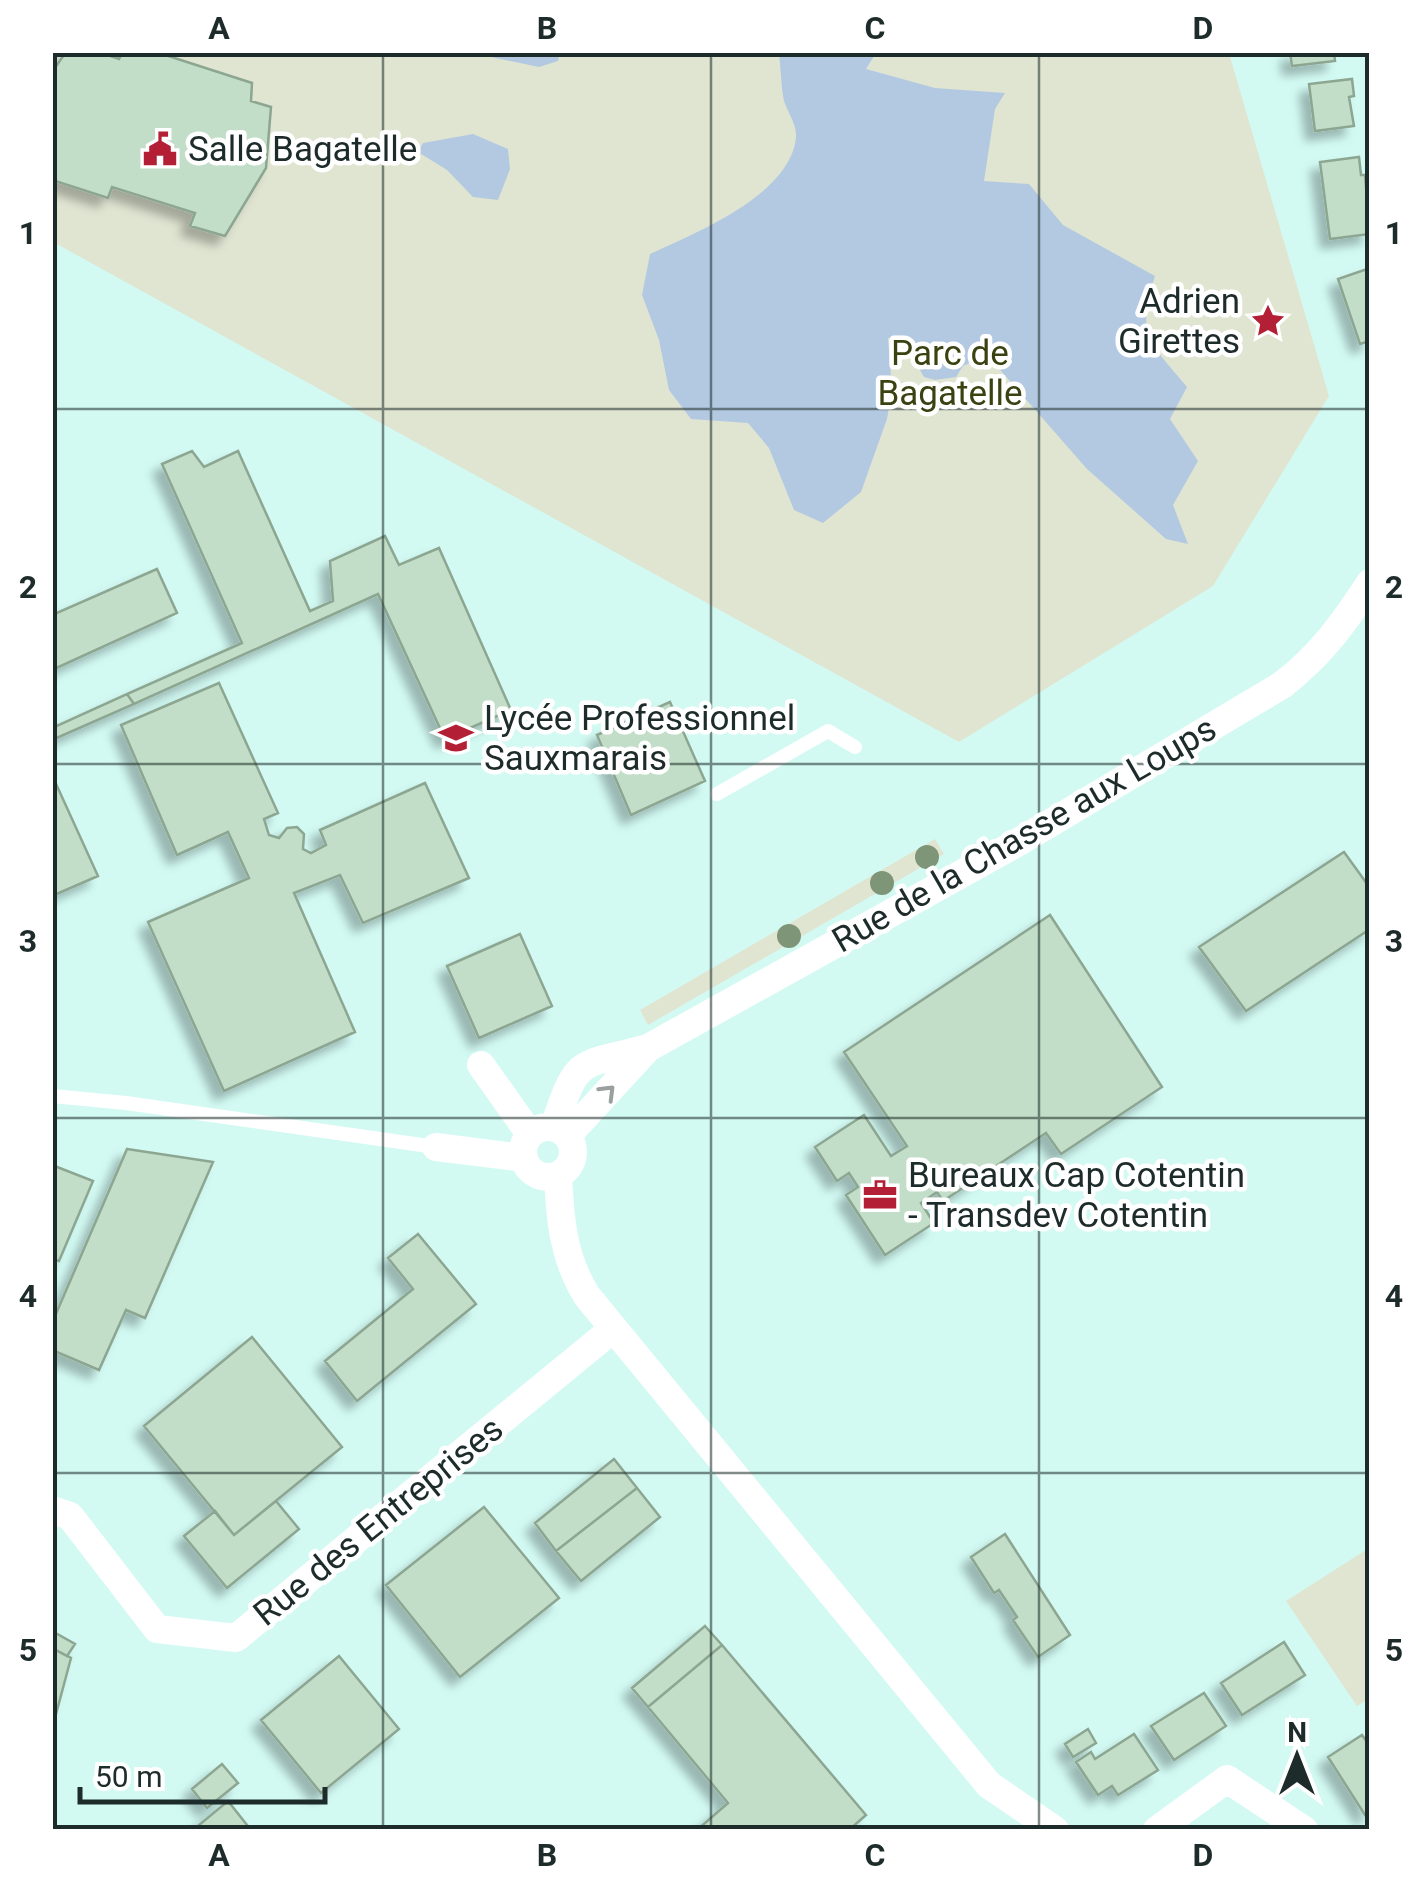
<svg xmlns="http://www.w3.org/2000/svg" width="1422" height="1882" viewBox="0 0 1422 1882" font-family="Roboto,sans-serif">
  <style>
    .green { fill: #e0e5d2 }
    .water { fill: #b3c9e2 }
    .building { fill: #c2dec8; stroke: #8ca692; stroke-width: 2.5; filter: url(#shadow) }
    .lines { fill: none; stroke-linecap: round; stroke-linejoin: round }
    .lane { stroke: #fff; stroke-width: 14 }
    .street { stroke: #fff; stroke-width: 28 }
    .tree { fill: #7e9577 }
    .oneway { stroke: #99a09f }
    .grid { fill: none; stroke: #1d2c2a; stroke-width: 2.5; stroke-opacity: 0.55 }
    .labels { text-anchor: middle; stroke-width: 9; stroke-linejoin: round; paint-order: stroke }
    .poi-label { font-size: 35px; fill: #1d2c2a; stroke: #fff; text-anchor: start }
    .park-label { font-size: 35px; fill: #3a4211; stroke: #fff }
    .street-label { font-size: 35px; fill: #1d2c2a; stroke: #fff }
    .neatline { fill: none; stroke: #1d2c2a; stroke-width: 4 }
    .grid-label { font-size: 32px; text-anchor: middle; font-weight: bold; fill: #1d2c2a }
  </style>
  <defs>
    <filter id="shadow"><feDropShadow dx="-9" dy="9" stdDeviation="5" flood-color="#0004"/></filter>
  </defs>
  <rect width="100%" height="100%" fill="#d2faf3"/>
  <path class="green" d="M52,53H1229L1329,396L1213,586L959,742L53,242Z
    M935,839L944,854L648,1025L640,1010Z
    M1369,1548V1699L1357,1706L1286,1601Z"/>
  <path class="water" d="M486,53L560,52V53L558,61L539,67L486,56Z
    M789,53H876L866,69L935,88L1005,93L995,109L984,181L1029,184L1063,225L1155,276C1135,336 1150,342 1187,387L1170,419L1198,461L1173,505L1188,544L1166,539L1087,469L987,355L963,366L956,377L935,380L924,377L903,341L888,338L892,390L887,419L861,492L823,523L794,510L769,448L748,423L691,419L669,390L659,340L642,295L650,254C695,233 791,195 796,137C797,125 788,113 784,101C781,86 781,69 779,54Z
    M473,134L508,149L510,169L498,200L473,197L447,170L418,152L423,143Z"/>
  <path class="building" d="M66,52H99L119,59L123,52H156L252,83L251,101L271,107L266,168L225,236L190,226L195,213L112,187L108,198L52,180V72Z
    M1290,52H1334L1335,61L1292,66Z
    M1352,79L1354,96L1349,97L1354,126L1315,131L1309,84Z
    M1359,157L1361,175H1365L1370,234L1330,239L1320,162Z
    M1370,268V341L1360,344L1338,279Z
    M192,451L204,467L238,451L310,611L333,601L330,561L385,536L399,565L439,548L511,710L445,739L378,594L134,704L127,694L242,643L162,464Z
    M157,569L177,613L52,670V615Z
    M219,683L278,813L264,819L269,835L279,838L287,828L297,827L304,834L303,849L311,853L326,845L320,830L425,783L469,878L363,923L340,875L294,893L355,1032L224,1091L148,922L249,878L228,832L177,855L121,725Z
    M127,694L134,704L52,740V728Z
    M670,702L705,781L631,815L597,735Z
    M52,775L98,876L52,896Z
    M1344,852L1370,888V929L1246,1011L1199,947Z
    M1050,915L1162,1087L1061,1154L1046,1133L943,1201L937,1192L921,1203L934,1223L885,1255L846,1195L858,1187L849,1173L837,1181L815,1147L864,1115L891,1156L907,1146L844,1052Z
    M520,934L552,1006L479,1038L447,966Z
    M127,1149L213,1162L145,1318L126,1310L99,1370L52,1350V1323Z
    M52,1165L93,1181L59,1261L52,1259Z
    M418,1234L476,1304L357,1401L325,1361L413,1289L388,1258Z
    M252,1337L342,1447L234,1535L144,1426Z
    M614,1459L637,1488L556,1551L535,1523Z
    M637,1488L660,1517L581,1581L556,1551Z
    M276,1501L299,1529L227,1588L184,1536L215,1511L234,1535Z
    M484,1507L559,1598L460,1677L386,1585Z
    M1005,1534L1070,1635L1038,1657L1013,1620L1017,1617L999,1590L994,1593L971,1557Z
    M705,1626L722,1645L648,1707L632,1688Z
    M52,1631L75,1644L67,1656L52,1648Z
    M1284,1642L1305,1675L1242,1715L1221,1683Z
    M722,1645L866,1815L849,1830H697L728,1803L648,1707Z
    M52,1648L71,1658L52,1729Z
    M339,1656L399,1729L321,1793L261,1720Z
    M1204,1693L1226,1726L1174,1760L1151,1726Z
    M1088,1729L1096,1743L1073,1757L1065,1744Z
    M1134,1734L1158,1770L1118,1795L1112,1786L1098,1795L1076,1762L1091,1752L1095,1759Z
    M1362,1735L1370,1746V1812L1365,1815L1328,1757Z
    M222,1764L238,1783L207,1808L192,1789Z
    M228,1801L251,1830H193Z"/>
  <g class="lines">
    <path class="lane" d="M717,794L828,731L855,747
      M52,1096L126,1103L436,1147"/>
    <path class="street" d="M481,1065L530,1134
      M523 1152a25 25 0 1 1 50 0a25 25 0 1 1-50 0Z
      M554,1127C579,1052 578,1068 648,1048L1017,843L1282,685C1320,656 1344,623 1370,583
      M568,1135L648,1048
      M436,1147L524,1158
      M558,1175C560,1219 563,1258 587,1296L989,1785L1055,1830
      M52,1510L70,1516L157,1629L236,1638L613,1329
      M1157,1830L1227,1779L1304,1830"/>
  </g>
  <g class="tree">
    <circle cx="927" cy="857" r="12"/>
    <circle cx="882" cy="883" r="12"/>
    <circle cx="789" cy="936" r="12"/>
  </g>
  <defs><path id="oneway-chevron" d="M-2-3.5L2.5 0L-2 3.5" fill="none" stroke-width="1.6" stroke-linecap="round" stroke-linejoin="round" transform="scale(2.5)"/></defs>
  <use class="oneway" href="#oneway-chevron" transform="translate(608 1092) rotate(-45)"/>
  <path class="grid" d="M383,52V1830M711,52V1830M1039,52V1830M52,409H1370M52,764H1370M52,1118H1370M52,1473H1370"/>
  <defs>
    <g id="civic-bare" transform="scale(2.7)"><path d="M-.6-6.5H3V-4.5H.6V-3L4-1V1h2V6H-6V1h2V-1L-.6-3ZM-1.2 2.5V6h2.4V2.5Z" fill="#b32035" stroke="#fff" stroke-width="2.5" paint-order="stroke"/></g>
    <g id="sight-bare" transform="scale(2.7)"><path d="M0-6L1.8-2.2L6-1.7L2.9 1.2L3.7 5.4L0 3.3L-3.7 5.4L-2.9 1.2L-6-1.7L-1.8-2.2Z" fill="#b32035" stroke="#fff" stroke-width="2.5" paint-order="stroke"/></g>
    <g id="school-bare" transform="scale(2.7)"><path d="M0-5L7-2L0 1L-7-2ZM-4 1L0 2.5L4 1V4Q0 6-4 4Z" fill="#b32035" stroke="#fff" stroke-width="2.5" paint-order="stroke"/></g>
    <g id="office-bare" transform="scale(2.7)"><path d="M-6-3h4V-5.5h4V-3h4V5H-6ZM-1-4.5V-3h2v-1.5ZM-6 0V1H6V0Z" fill="#b32035" stroke="#fff" stroke-width="2.5" paint-order="stroke"/></g>
  </defs>
  <g fill-rule="evenodd">
    <use href="#civic-bare" x="160" y="149"/>
    <use href="#sight-bare" x="1268" y="321"/>
    <use href="#school-bare" x="456" y="738"/>
    <use href="#office-bare" x="880" y="1195"/>
  </g>
  <g class="labels">
    <g class="poi-label">
      <text x="188" y="161">Salle Bagatelle</text>
      <text x="1240" y="313" text-anchor="end">Adrien<tspan x="1240" dy="40">Girettes</tspan></text>
      <text x="484" y="730">Lycée Professionnel<tspan x="484" dy="40">Sauxmarais</tspan></text>
      <text x="908" y="1187">Bureaux Cap Cotentin<tspan x="908" dy="40">- Transdev Cotentin</tspan></text>
    </g>
    <g class="park-label">
      <text x="950" y="365">Parc de<tspan x="950" dy="40">Bagatelle</tspan></text>
    </g>
    <g class="street-label">
      <text transform="translate(1024 834) rotate(-30)" y="12">Rue de la Chasse aux Loups</text>
      <text transform="translate(378 1521) rotate(-39)" y="12">Rue des Entreprises</text>
    </g>
  </g>
  <rect width="1422" height="1882" fill="none" stroke="#ffffff" stroke-width="110"/>
  <g transform="translate(1297 1757)" stroke="#ffffff" stroke-width="8" paint-order="stroke">
  <path d="M0-8L18 38L0 25L-18 38Z" fill="#1d2c2a"/>
  <text y="-15" font-size="28" font-weight="bold" text-anchor="middle" fill="#1d2c2a">N</text>
  </g>
  <path d="M80 1787v15h245v-15" fill="none" stroke="#1d2c2a" stroke-width="5"/>
  <text x="95" y="1787" font-size="30" fill="#1d2c2a" stroke="#ffffff" stroke-width="8" paint-order="stroke">50 m</text>
  <rect x="55" y="55" width="1312" height="1772" class="neatline"/>
  <g class="grid-label">
    <text x="219" y="39">A</text>
    <text x="547" y="39">B</text>
    <text x="875" y="39">C</text>
    <text x="1203" y="39">D</text>
    <text x="28" y="244">1</text>
    <text x="1394" y="244">1</text>
    <text x="28" y="598">2</text>
    <text x="1394" y="598">2</text>
    <text x="28" y="952">3</text>
    <text x="1394" y="952">3</text>
    <text x="28" y="1307">4</text>
    <text x="1394" y="1307">4</text>
    <text x="28" y="1661">5</text>
    <text x="1394" y="1661">5</text>
    <text x="219" y="1866">A</text>
    <text x="547" y="1866">B</text>
    <text x="875" y="1866">C</text>
    <text x="1203" y="1866">D</text>
  </g>
</svg>
